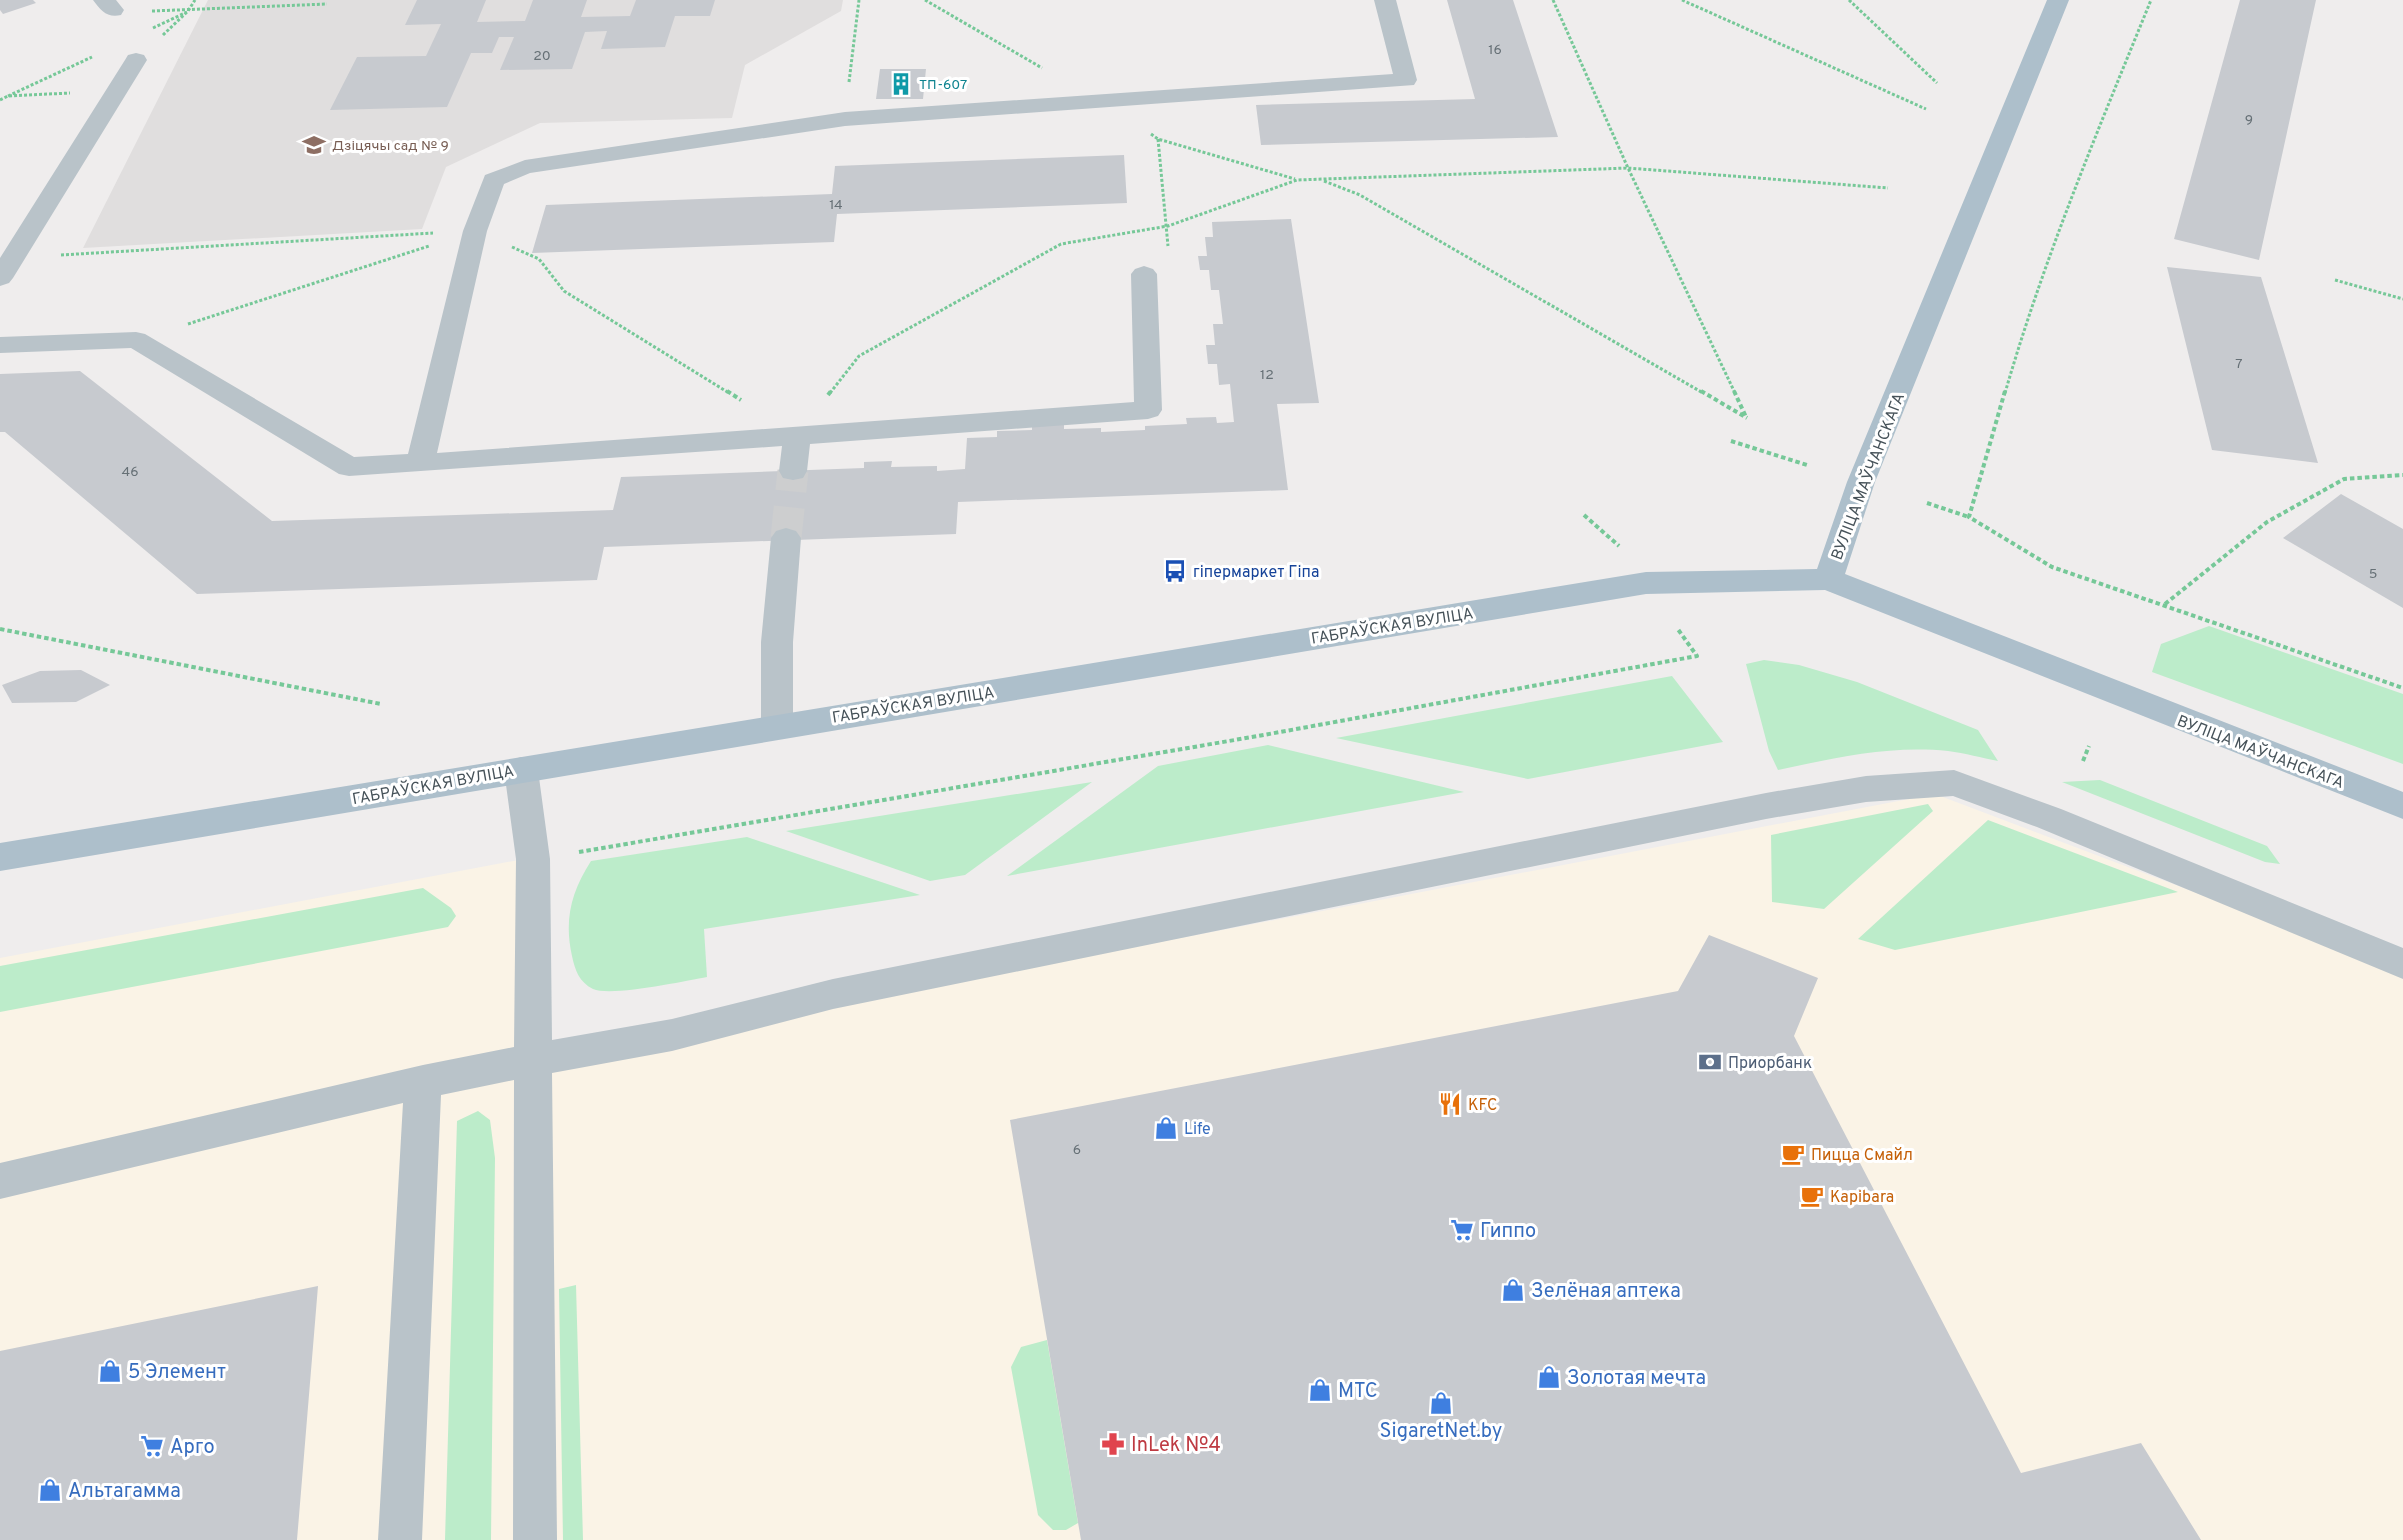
<svg xmlns="http://www.w3.org/2000/svg" width="2403" height="1540" viewBox="0 0 2403 1540" font-family="Overpass,sans-serif">
  <style>
    .commercial { fill: #faf3e6 }
    .education { fill: #e0dede }
    .green { fill: #bcecca }
    .building { fill: #c7cacf }
    .lines { fill: none; stroke-linecap: round; stroke-linejoin: round }
    .minor-tunnel { stroke: #cdcecf; stroke-width: 31; stroke-dasharray: 31 16; stroke-linecap: butt }
    .path-far1 { stroke: #76c898; stroke-width: 3; stroke-dasharray: 3 2; stroke-linecap: butt }
    .path { stroke: #76c898; stroke-width: 4; stroke-dasharray: 4.5 3; stroke-linecap: butt }
    .minor { fill: #b9c3c9; fill-rule: evenodd }
    .major { fill: #adbfcb; fill-rule: evenodd }
    .labels { text-anchor: middle; stroke-width: 6; stroke-linejoin: round; paint-order: stroke }
    .number-label { font-size: 14px; fill: #667076 }
    .far-culture-label { font-size: 14px; fill: #0d838f; stroke: #fff; text-anchor: start }
    .far-education-label { font-size: 14px; fill: #785e54; stroke: #fff; text-anchor: start }
    .street-label { font-size: 16px; fill: #465259; stroke: #fff }
    .transit-label { font-size: 16px; fill: #164399; stroke: #fff; text-anchor: start }
    .service-label { font-size: 16px; fill: #4e5e75; stroke: #fff; text-anchor: start }
    .food-label { font-size: 16px; fill: #c56008; stroke: #fff; text-anchor: start }
    .shop-label { font-size: 16px; fill: #366cbe; stroke: #fff; text-anchor: start }
    .near-shop-label { font-size: 20px; fill: #366cbe; stroke: #fff; text-anchor: start }
    .near-health-label { font-size: 20px; fill: #be3a42; stroke: #fff; text-anchor: start }
  </style>
  <rect width="100%" height="100%" fill="#efeded"/>
  <path class="commercial" d="M1935,794L2403,971V1540H0V958L529,858L552,1058Z"/>
  <path class="education" d="M208,0H843L841,11L745,65L732,118L540,123L446,167L422,229L83,248Z"/>
  <path class="green" d="M2209,626L2403,694V764L2152,672L2161,644Z
    M1764,660L1799,665L1857,682L1978,730L1998,761C1982,758 1965,753 1948,751C1890,745 1834,758 1778,770L1769,751L1746,664Z
    M1672,676L1723,742L1528,779L1336,738Z
    M1268,745L1464,792L1007,876L1158,766Z
    M2100,780L2267,846L2280,864L2265,862L2062,782Z
    M1092,782L965,875L930,881L786,831Z
    M1928,804L1933,811L1824,909L1772,902L1771,835Z
    M1988,820L2178,892L1895,950L1858,939Z
    M747,837L920,895L704,929L707,977C685,981 611,997 593,989C579,982 575,970 572,956C564,920 571,892 591,861Z
    M423,888L451,908L456,916L448,927L0,1012V966Z
    M478,1111L490,1120L495,1158L491,1540H445L457,1121Z
    M576,1285L583,1540H563L559,1289Z
    M1047,1340L1078,1523L1066,1530H1053L1038,1515L1011,1367L1021,1347Z"/>
  <path class="building" d="M0,0H33L36,3L3,14L0,10Z
    M417,0H486L477,22L525,21L533,0H587L581,17L630,16L636,0H715L710,16H675L665,47L601,49L607,31L585,32L572,69L500,70L514,37H499L492,53H471L447,107L330,110L357,57L426,56L441,24L405,25Z
    M1447,0H1513L1558,137L1261,145L1256,105L1475,99Z
    M2240,0H2316L2259,260L2174,239Z
    M880,69H926L923,99H876Z
    M1124,155L1127,203L837,214L834,242L532,253L546,205L832,194L835,166Z
    M1291,219L1319,403L1277,404L1288,490L958,502L956,534L604,547L597,580L197,594L5,432H0V374L80,371L272,521L613,510L621,477L864,468V462L892,461L891,467L937,466V471L965,469L967,438L997,437V431L1032,430V423L1064,422V429L1101,428V432L1145,430V426L1187,424L1186,418L1216,417L1217,423L1234,422L1230,384L1219,385L1217,364H1208L1206,345H1215L1213,324H1223L1219,290H1211L1209,270H1200L1198,256H1207L1205,237H1213L1212,222Z
    M2167,267L2261,277L2318,463L2212,450Z
    M2341,494L2403,529V608L2283,538Z
    M81,670L110,685L76,702L12,703L2,685L40,671Z
    M1709,935L1818,978L1794,1036L2021,1473L2141,1443L2201,1540H1081L1010,1120L1678,991Z
    M318,1286L297,1540H0V1351Z"/>
  <g class="lines">
    <path class="minor-tunnel" d="M786,538L793,471"/>
    <path class="path-far1" d="M925,0L1042,68
      M1553,0L1628,168L1735,393
      M1682,0L1926,109
      M1849,0L1937,83
      M152,11L327,4
      M153,28L187,12
      M163,35L188,11L195,0
      M849,82L859,0
      M8,96L92,57
      M0,100L8,96L70,93
      M1151,134L1158,139L1295,179
      M1158,139L1168,246
      M1324,181L1360,195L1703,393
      M512,247L539,259L564,291L729,393
      M61,255L433,233
      M2335,280L2403,299
      M188,324L429,246
      M830,393L859,356L1061,244L1168,226L1297,180L1628,168L1888,188
      M2005,393C2044,258 2098,130 2151,0"/>
    <path class="path" d="M727,391L741,400
      M1701,391L1747,418
      M1734,391L1746,417
      M2005,391L1969,517L2052,567L2403,688
      M828,395L831,391
      M1731,441L1807,465
      M1927,503L1969,517
      M1584,515L1619,546
      M2165,604L2267,522L2344,479L2403,475
      M0,629L381,704
      M2083,761L2089,746
      M579,852L1258,736L1697,656L1677,628"/>
    <path class="minor" d="M93,0H116L124,10L121,15C107,18 101,11 93,0Z
      M1374,0H1396L1417,80L1414,85L845,126L530,173L504,184L487,231L437,453L1134,402L1131,274L1135,269L1144,266L1153,269L1157,274L1162,410L1158,416L1148,419L810,444L807,471L803,478L793,480L783,478L779,471L782,446L349,476L339,474L131,348L0,353V337L136,332L145,334L354,457L408,454L463,231L485,175L525,160L845,112L1393,74Z
      M136,53L144,55L147,60L13,278L9,283L0,286V258L125,60L128,55Z
      M786,528L796,531L801,538L793,642V726L788,735L777,738L766,735L761,726V642L771,538L776,531Z
      M521,757L533,761L538,770L550,859L552,1040L672,1019L833,979L1766,793L1866,776L1954,770L2061,809L2403,948V979L2037,827L1953,796L1866,802L1766,819L833,1009L672,1051L552,1073L557,1540H513L514,1080L441,1095L422,1540H378L403,1103L0,1199V1163L423,1065L514,1047L516,859L504,770L509,761Z"/>
    <path class="major" d="M2047,0H2069L1875,482L1845,574L2403,792V819L1825,590L1646,594L0,871V843L1646,572L1817,569L1847,482Z"/>
  </g>
  <defs>
    <g id="building-bare" transform="scale(1.8)"><path d="M-4-6H4V6H1V3H-1V6H-4ZM-2.5-4.3h1.7v1.8h-1.7ZM.8-4.3h1.7v1.8H.8ZM-2.5-1h1.7V.8h-1.7ZM.8-1h1.7V.8H.8Z" fill="#0f9aa8" stroke="#fff" stroke-width="2.5" paint-order="stroke"/></g>
    <g id="school-bare" transform="scale(1.8)"><path d="M0-5L7-2L0 1L-7-2ZM-4 1L0 2.5L4 1V4Q0 6-4 4Z" fill="#8d6e63" stroke="#fff" stroke-width="2.5" paint-order="stroke"/></g>
    <g id="bus-bare" transform="scale(1.8)"><path d="M-5-6H5V4H4V6H2V4H-2V6H-4V4H-5ZM-3.5-4V0h7V-4ZM-3.5 1.2v1.5H-2V1.2ZM2 1.2v1.5H3.5V1.2Z" fill="#1a4fb4" stroke="#fff" stroke-width="2.5" paint-order="stroke"/></g>
    <g id="bank-bare" transform="scale(1.8)"><path d="M-6-4H6V4H-6ZM0-2.3a2.3 2.3 0 1 0 0 4.6a2.3 2.3 0 1 0 0-4.6Z" fill="#5c6f8a" stroke="#fff" stroke-width="2.5" paint-order="stroke"/></g>
    <g id="restaurant-bare" transform="scale(1.8)"><path d="M-5-6h1v4h1v-4h1v4h1v-4h1v5L-1.5 .5V6h-2V.5L-5-1ZM5-6V6H3V1.5H1.5Q1.5-4 5-6Z" fill="#e8710a" stroke="#fff" stroke-width="2.5" paint-order="stroke"/></g>
    <g id="shop-bare" transform="scale(1.8)"><path d="M-5-2.5h2.3a2.7 3.5 0 0 1 5.4 0H5L5.5 6h-11ZM-1.5-2.5h3a1.5 2.3 0 0 0-3 0Z" fill="#3f7fe0" stroke="#fff" stroke-width="2.5" paint-order="stroke"/></g>
    <g id="cafe-bare" transform="scale(1.8)"><path d="M-5.5-4.5H6V0H3Q3 3.5 0 3.5H-2.5Q-5.5 3.5-5.5 0ZM3-3.2v2h1.7v-2ZM-6 4.5H4V6H-6Z" fill="#e8710a" stroke="#fff" stroke-width="2.5" paint-order="stroke"/></g>
    <g id="supermarket-bare" transform="scale(1.8)"><path d="M-6-5.5h2.5l.6 2H6L4.5 2H-2.5L-4.4-4H-6ZM-1.5 3.2a1.3 1.3 0 1 0 .1 0ZM3 3.2a1.3 1.3 0 1 0 .1 0Z" fill="#3f7fe0" stroke="#fff" stroke-width="2.5" paint-order="stroke"/></g>
    <g id="pharmacy-bare" transform="scale(1.8)"><path d="M-2-6h4v4h4v4h-4v4h-4v-4h-4v-4h4Z" fill="#e0444e" stroke="#fff" stroke-width="2.5" paint-order="stroke"/></g>
  </defs>
  <g fill-rule="evenodd">
    <use href="#building-bare" x="901" y="84"/>
    <use href="#school-bare" x="314" y="145"/>
    <use href="#bus-bare" x="1175" y="571"/>
    <use href="#bank-bare" x="1710" y="1062"/>
    <use href="#restaurant-bare" x="1450" y="1104"/>
    <use href="#shop-bare" x="1166" y="1128"/>
    <use href="#cafe-bare" x="1793" y="1154"/>
    <use href="#cafe-bare" x="1812" y="1196"/>
    <use href="#supermarket-bare" x="1462" y="1230"/>
    <use href="#shop-bare" x="1513" y="1290"/>
    <use href="#shop-bare" x="110" y="1371"/>
    <use href="#shop-bare" x="1549" y="1377"/>
    <use href="#shop-bare" x="1320" y="1390"/>
    <use href="#shop-bare" x="1441" y="1403"/>
    <use href="#pharmacy-bare" x="1113" y="1444"/>
    <use href="#supermarket-bare" x="152" y="1446"/>
    <use href="#shop-bare" x="50" y="1490"/>
  </g>
  <g class="labels">
    <g class="number-label">
      <text x="1495" y="54">16</text>
      <text x="542" y="60">20</text>
      <text x="2249" y="124">9</text>
      <text x="836" y="209">14</text>
      <text x="2239" y="368">7</text>
      <text x="1267" y="379">12</text>
      <text x="130" y="476">46</text>
      <text x="2373" y="578">5</text>
      <text x="1077" y="1154">6</text>
    </g>
    <g class="far-culture-label">
      <text x="919" y="89">ТП-607</text>
    </g>
    <g class="far-education-label">
      <text x="332" y="150">Дзіцячы сад № 9</text>
    </g>
    <g class="street-label">
      <text transform="translate(1867 476) rotate(-69)" y="6">ВУЛІЦА МАЎЧАНСКАГА</text>
      <text transform="translate(1392 625) rotate(-9)" y="6">ГАБРАЎСКАЯ ВУЛІЦА</text>
      <text transform="translate(913 704) rotate(-9)" y="6">ГАБРАЎСКАЯ ВУЛІЦА</text>
      <text transform="translate(2261 751) rotate(21)" y="6">ВУЛІЦА МАЎЧАНСКАГА</text>
      <text transform="translate(433 784) rotate(-10)" y="6">ГАБРАЎСКАЯ ВУЛІЦА</text>
    </g>
    <g class="transit-label">
      <text x="1193" y="577">гіпермаркет Гіпа</text>
    </g>
    <g class="service-label">
      <text x="1728" y="1068">Приорбанк</text>
    </g>
    <g class="food-label">
      <text x="1468" y="1110">KFC</text>
      <text x="1811" y="1160">Пицца Смайл</text>
      <text x="1830" y="1202">Kapibara</text>
    </g>
    <g class="shop-label">
      <text x="1184" y="1134">Life</text>
    </g>
    <g class="near-shop-label">
      <text x="1480" y="1237">Гиппо</text>
      <text x="1531" y="1297">Зелёная аптека</text>
      <text x="128" y="1378">5 Элемент</text>
      <text x="1567" y="1384">Золотая мечта</text>
      <text x="1338" y="1397">МТС</text>
      <text x="1441" y="1437" text-anchor="middle">SigaretNet.by</text>
      <text x="170" y="1453">Арго</text>
      <text x="68" y="1497">Альтагамма</text>
    </g>
    <g class="near-health-label">
      <text x="1131" y="1451">InLek №4</text>
    </g>
  </g>
</svg>
